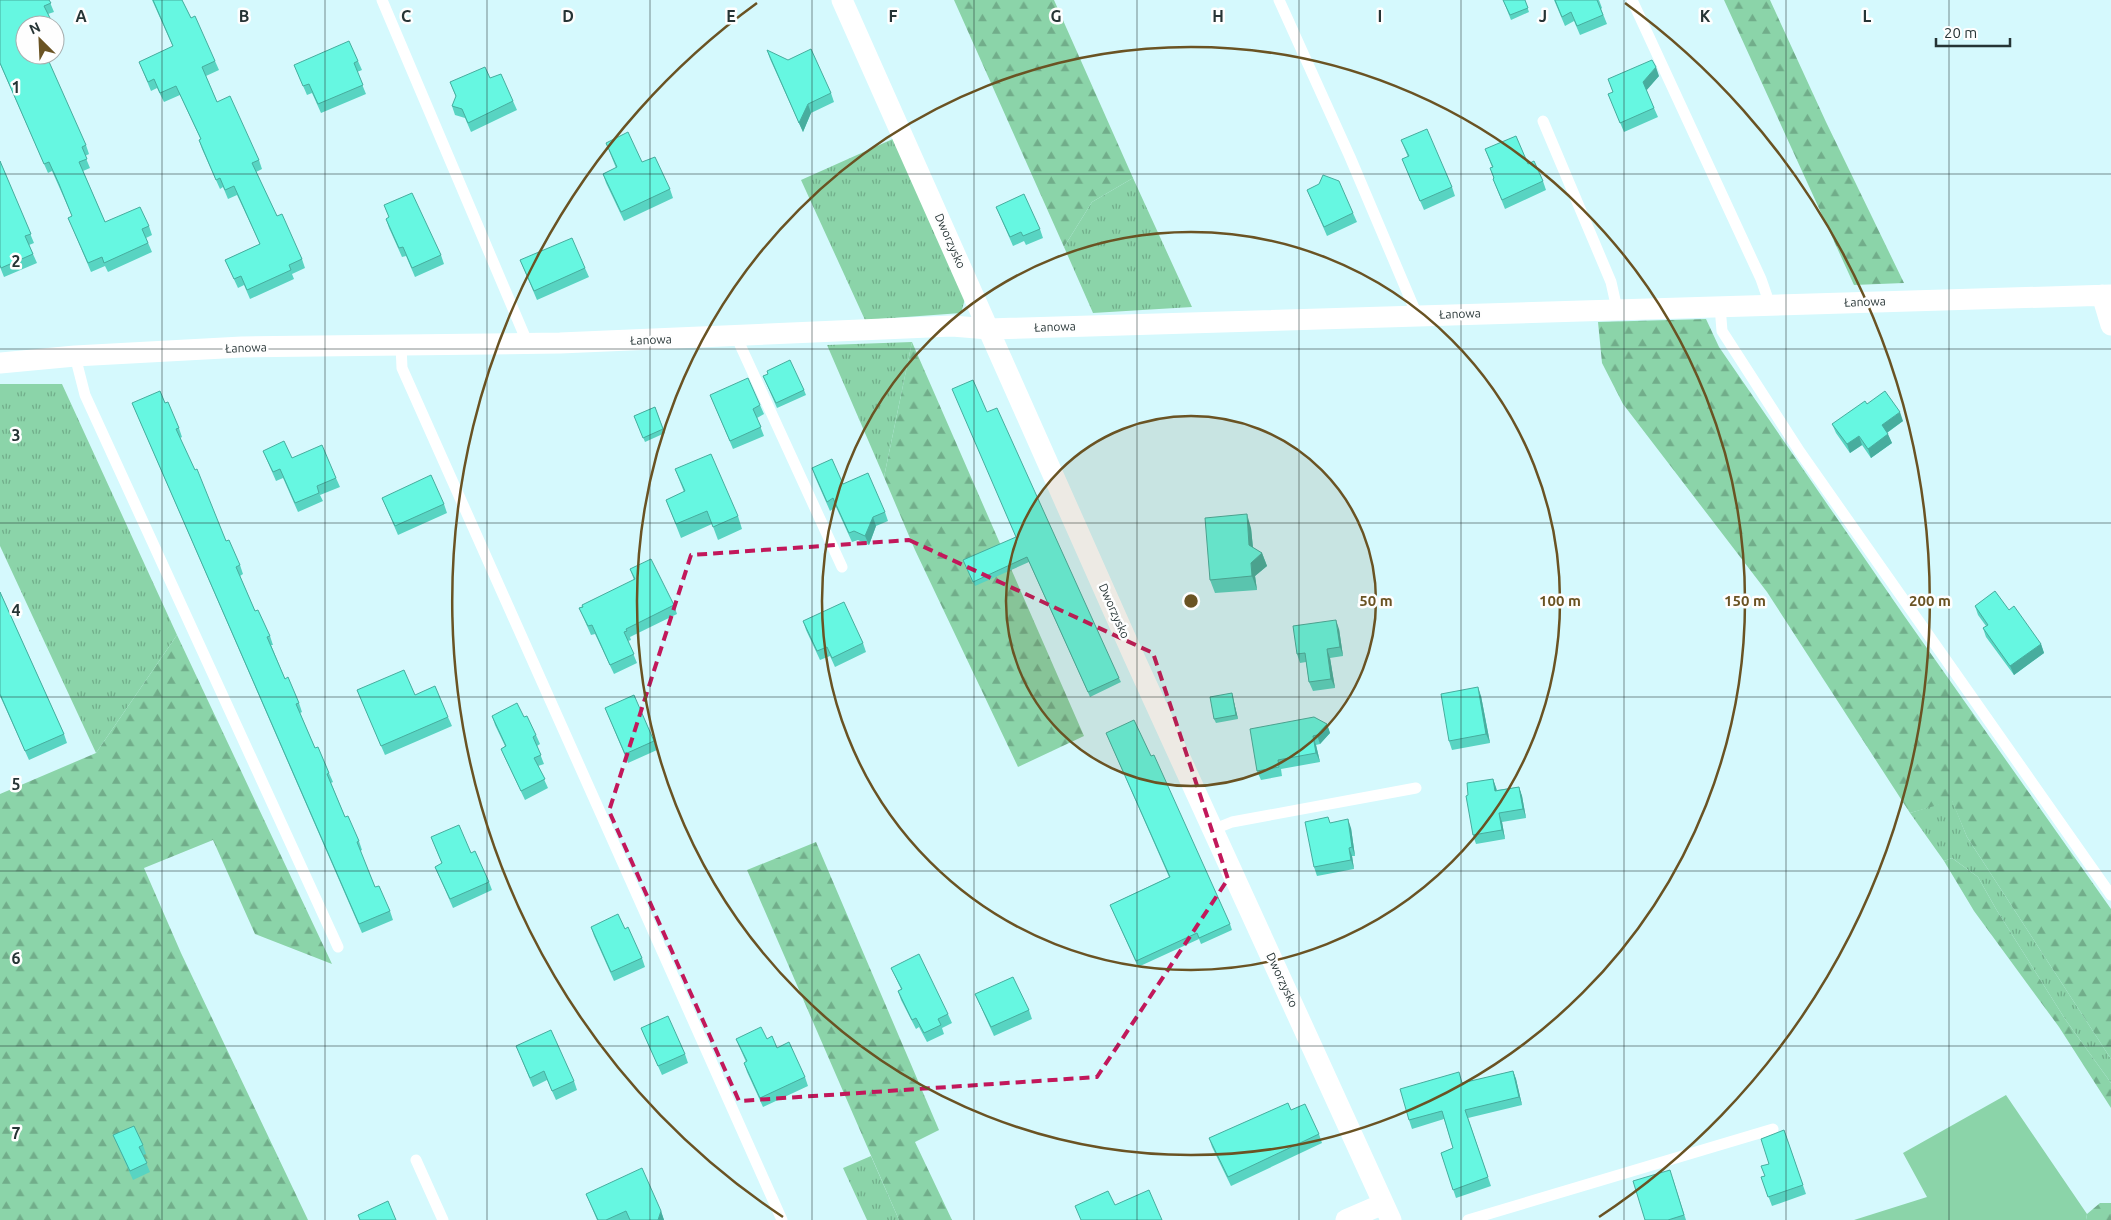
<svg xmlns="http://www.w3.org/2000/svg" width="2111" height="1220" viewBox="0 0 2111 1220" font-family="Ubuntu,sans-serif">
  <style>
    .grass { fill: url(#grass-tufts) }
    .forest { fill: url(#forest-firs) }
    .garden { fill: #8bd4a9 }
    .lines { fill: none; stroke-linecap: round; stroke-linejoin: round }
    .lane { stroke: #fff; stroke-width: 11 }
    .street { stroke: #fff; stroke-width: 21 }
    .wall { fill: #58d4c2 }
    .shaded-wall { fill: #47ad9e }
    .building { fill: #66f7e1; stroke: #47ad9e }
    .marked { fill: none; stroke: #c2185b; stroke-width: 4; stroke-dasharray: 10 6; stroke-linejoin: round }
    .grid { fill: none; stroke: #263435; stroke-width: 1; stroke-opacity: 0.55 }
    .ring { fill: none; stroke: #6a5323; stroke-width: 2.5 }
    .labels { text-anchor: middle; stroke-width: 5; stroke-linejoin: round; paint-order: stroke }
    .street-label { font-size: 12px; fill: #263435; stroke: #fefefe }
    .grid-label { font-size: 16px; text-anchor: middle; font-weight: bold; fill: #263435; stroke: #fefefe; stroke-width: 5; stroke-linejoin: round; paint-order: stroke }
    .centre { fill: #6a5323; stroke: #fefefe; stroke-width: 2.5 }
    .ring-label { font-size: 15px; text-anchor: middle; font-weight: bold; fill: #6a5323; stroke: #fefefe; stroke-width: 5; stroke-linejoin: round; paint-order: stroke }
  </style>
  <defs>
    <pattern id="grass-tufts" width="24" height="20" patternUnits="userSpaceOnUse" patternTransform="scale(1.25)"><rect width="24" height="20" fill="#8bd4a9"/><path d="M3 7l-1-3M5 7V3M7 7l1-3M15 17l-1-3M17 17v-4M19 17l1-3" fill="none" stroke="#71ad8a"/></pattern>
    <pattern id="forest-firs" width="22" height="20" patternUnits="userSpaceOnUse" patternTransform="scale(1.25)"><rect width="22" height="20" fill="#8bd4a9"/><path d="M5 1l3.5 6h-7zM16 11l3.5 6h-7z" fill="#71ad8a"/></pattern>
  </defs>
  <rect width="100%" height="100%" fill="#d5f9fd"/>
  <path class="grass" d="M895,138L965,299L961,313L865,320L801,180Z
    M1133,178L1192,307L1093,313L1064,247L1092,202Z
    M912,342L884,477L827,345Z
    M0,384H62L177,635L96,753L0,546Z
    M1952,800L1967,837L2111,1059V1083L2065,1019L1996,909L1978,877L1952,858L1944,861L1910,813Z
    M871,1156L899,1220H867L843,1168Z"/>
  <path class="forest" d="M954,0H1054L1133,178L1092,202L1064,247Z
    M1724,0H1770L1826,122L1904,283L1854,285Z
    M1706,319L1719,347L1905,617L2111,909V1059L1967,837L1952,801L1910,813L1767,592L1623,404L1602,363L1598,322Z
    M912,342L1084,736L1018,767L915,550L884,477Z
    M177,635L332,964L255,934L213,840L144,868L181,953L308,1220H0V794L96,753Z
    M816,842L939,1130L915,1142L952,1220H899L747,870Z
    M1952,858L1978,877L1996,909L2065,1019L2111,1083V1108L2059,1027L1974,911L1944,861Z
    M2100,1203H2111V1220H2086L2087,1214Z"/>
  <path class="garden" d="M2006,1095L2087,1214L2086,1220H1854L1927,1197L1903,1153Z"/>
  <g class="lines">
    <path class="lane" d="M382,0L528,344
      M1279,0L1350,157L1417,315
      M1632,0L1761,279L1770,305
      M1543,121L1611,282L1617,309
      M1720,306L1722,331L1800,452L2111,895
      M736,336L842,567
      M401,345L402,368L782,1220
      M75,356L85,395L338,947
      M1212,830L1232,822L1416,788
      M416,1160L443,1220
      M1468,1220L1773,1129"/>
    <path class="street" d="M842,0L1134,657L1391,1220
      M2102,295L2111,325
      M0,363L75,356L242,347L560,343L952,326L989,329L2111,295
      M1346,1220L1383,1204"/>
  </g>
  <path class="wall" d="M0,0H49L54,12L48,14L52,25H25L86,145L89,154L85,156L90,168L83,171L105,222L149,226L152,235L146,238L152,252L108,272L105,266L91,272L72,227L68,218L72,216L52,171L48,173L0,64Z
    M152,0H182L191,18L215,61L219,70L206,76L217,102L259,160L262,169L256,172L277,216L302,259L305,268L292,274L294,279L250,299L244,285L238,288L225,260L260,244L237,195L228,199L223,187L220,189L202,149L199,140H201L180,95L164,102L157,88L151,91L139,62L173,47Z
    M1503,0H1525L1529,12L1511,20Z
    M1554,0H1599L1602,8L1601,9L1607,24L1580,35L1574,21L1565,26Z
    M767,50L831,93L834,102L811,113L803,132L770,59Z
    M358,61L362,70L357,72L366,94L321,113L312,93L307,95L294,65Z
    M1659,76L1646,90L1658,117L1624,132L1608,94L1613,92L1608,79Z
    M490,78L513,101L517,110L471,132L465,118L455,115L452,106L456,97L450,82Z
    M1401,140L1452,187L1455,196L1424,210L1402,159L1408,157Z
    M606,143L642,162L670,189L673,198L624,221L606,183L603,174L616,168Z
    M1485,149L1528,164L1543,181L1546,190L1505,209L1493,179H1494L1490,168L1492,167Z
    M0,161L34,243L29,245L37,263L4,277L0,267Z
    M1307,190L1353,213L1357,222L1327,236Z
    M384,205L441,255L444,264L415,277L406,256L402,257L389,228L386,219L389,217Z
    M996,207L1040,229L1043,238L1026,245L1024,241L1013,246Z
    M520,260L585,268L589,277L537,300Z
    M763,376L804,390L806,395L777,408Z
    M710,395L760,405L764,414L757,418L764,436L733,449Z
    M132,403H165L179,428L182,437L180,438L226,541L240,565L243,574L240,576L255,611L270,636L273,645H271L285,679L299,703L302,712L300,713L315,748L329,773L333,782L331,783L345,817L359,841L362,850L360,851L375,887L390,911L393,920L362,933Z
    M1867,404L1903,421L1887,433L1892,443L1871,458L1862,445L1850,453L1836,433L1832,424Z
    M655,407L665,433L645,442L634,416Z
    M987,412L1121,682L1090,697L1029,562L975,586L965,565L1016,537Z
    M263,451L292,458L336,478L340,487L320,495L323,501L298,512L283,478L276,481Z
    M812,468L843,484L885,512L888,521L876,526L869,545L858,540L852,542L836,507L830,511L815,477Z
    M675,469L738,516L742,529L718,540L712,524L681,538L666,500L684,492Z
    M382,498L444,504L447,513L398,535Z
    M1251,528L1253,548L1262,553L1267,566L1255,576L1257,590L1215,593L1210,580Z
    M630,569L674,605L677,614L630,637L631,640L628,641L637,663L614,674L595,634L591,635L579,608L634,580Z
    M0,592L64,734L67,743L29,760L0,696Z
    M1975,606L2009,610L2041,644L2044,653L2014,675L1986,637L1983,628L1986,626L1978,615Z
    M803,621L863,643L866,652L835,667L830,656L820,660L806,630Z
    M1339,629L1343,656L1330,658L1335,688L1313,691L1309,682L1306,662L1300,663L1297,654Z
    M357,690L415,695L448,717L452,726L385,755Z
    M1481,696L1490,743L1452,750L1449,741Z
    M1233,698L1238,719L1216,723L1214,719Z
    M605,708L654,741L657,750L628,763Z
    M492,716L524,717L536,735L540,744L537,746L544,764L538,766L548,788L525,800L505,758L501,749L505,746L495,725Z
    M1327,724L1330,733L1320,744L1316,745L1320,762L1281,769L1282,776L1261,780L1257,771Z
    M1106,733L1230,924L1232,930L1201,944L1199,939L1138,967L1110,905L1169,877Z
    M1493,779L1497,790L1519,787L1522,796L1526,818L1502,822L1505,839L1476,844L1473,835L1468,795Z
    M1331,823L1351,828L1355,856H1352L1354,869L1317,876L1314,867Z
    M431,837L471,853L489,882L492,890L453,908L435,867L442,864Z
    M591,927L625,929L642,958L645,967L614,981L594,936Z
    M891,968L948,1014L952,1023L942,1028L944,1034L927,1042L919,1027L916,1029L901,1000L898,991L901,989Z
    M975,994L1029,1010L1032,1019L994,1036L979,1003Z
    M641,1028L685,1054L688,1063L662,1075Z
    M736,1039H767L805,1077L808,1086L763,1107L747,1072L744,1063L746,1062Z
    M516,1046L574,1081L577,1090L556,1100L547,1080L533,1087Z
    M1513,1071L1516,1079L1522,1105L1468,1118L1491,1186L1456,1198L1441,1153L1453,1148L1444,1119L1412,1129L1409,1120L1463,1083Z
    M1291,1110L1319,1134L1322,1143L1231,1186L1212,1147L1209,1138Z
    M1784,1130L1806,1194L1772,1206L1761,1177L1765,1176L1769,1164Z
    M113,1135L143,1145L146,1154L143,1155L150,1172L133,1180Z
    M1673,1179L1686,1220H1645Z
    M586,1194L661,1211L664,1220H597Z"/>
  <path class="shaded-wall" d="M1656,67L1659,76L1646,91L1643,82Z
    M808,104L811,113L803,132L799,123Z
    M1900,412L1903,421L1885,434L1882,425Z
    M1888,434L1892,443L1871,458L1868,449Z
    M1859,436L1862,445L1850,453L1847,444Z
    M1247,514L1251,528L1254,558L1249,545Z
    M873,517L876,526L869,545L865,536Z
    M1262,553L1267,566L1255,576L1257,590L1252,576L1251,563Z
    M1336,620L1339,629L1343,656L1340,647Z
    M2041,644L2044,653L2014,675L2010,666Z
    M1327,649L1330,658L1335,688L1331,679Z
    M1478,687L1481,696L1490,743L1486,734Z
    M1232,693L1233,698L1238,719L1236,715Z
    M1327,724L1330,733L1320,744L1317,735Z
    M1313,736L1316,745L1320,762L1316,753Z
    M1493,779L1496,788L1498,800L1495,791Z
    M1519,787L1522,796L1526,818L1523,809Z
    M1499,813L1502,822L1505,839L1502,830Z
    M1348,819L1351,828L1355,856L1352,847Z
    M1349,848L1352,856L1354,869L1351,860Z
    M1513,1071L1516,1079L1522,1105L1519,1097Z
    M661,1211L664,1220H658Z"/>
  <path class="building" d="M0,0H49L51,3L44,6L51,20L40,25H25V55H46L86,145L82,147L87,159L79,162L105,222L140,207L149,226L142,229L148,243L104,263L102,257L88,263L68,218L72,216L59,184L49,162L44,164L0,63Z
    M153,0H182L191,18L195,16L215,61L202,67L217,102L230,96L259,160L252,163L277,216L282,214L302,259L289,265L291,270L247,290L241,276L234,279L225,260L260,244L234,186L225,190L220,178L216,180L199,140L201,139L176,86L160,93L154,79L148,82L139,62L173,46Z
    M1503,0H1525L1528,8L1510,15Z
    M1555,0H1597L1603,15L1577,26L1571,12L1562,17Z
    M349,41L358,61L354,63L363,85L318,104L309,84L303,86L294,65Z
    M811,49L831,93L808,104L799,123L767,50L788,60Z
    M1652,60L1656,67L1643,82L1654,108L1620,123L1608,94L1613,92L1608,79Z
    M485,67L490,78L501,74L513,101L468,123L462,109L452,106L456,96L450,82Z
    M1427,129L1452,187L1420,201L1402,159L1409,156L1401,140Z
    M628,132L642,162L655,157L670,189L621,212L603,174L617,167L606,143Z
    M1516,136L1528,164L1534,161L1543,181L1502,200L1493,179L1494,178L1490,168L1493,167L1485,149Z
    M0,161L31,234L25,236L33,254L1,268L0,265Z
    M1323,175L1339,181L1353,213L1324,227L1307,190L1319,184Z
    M412,193L441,255L412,268L403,247L399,248L386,219L389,217L384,205Z
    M1024,194L1040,229L1023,236L1021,232L1010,237L996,207Z
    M572,238L585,268L534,291L520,260Z
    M790,360L804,390L776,403L763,376L768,374L767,371Z
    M748,378L760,405L753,409L761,427L730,441L710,395Z
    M973,380L987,412L997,408L1119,678L1088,692L1027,557L973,582L963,560L1016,537L952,389Z
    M160,391L165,403L168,402L179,428L176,429L195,470L197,469L226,541L229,540L240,565L236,567L255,611L258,610L270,636L267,637L285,679L288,677L299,703L296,704L315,748L318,747L329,773L327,774L345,817L348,816L359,841L357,842L375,887L379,886L390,911L359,924L132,403Z
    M1885,391L1900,412L1882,425L1888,434L1868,449L1859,436L1847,444L1832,424L1865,401L1867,404Z
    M655,407L663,429L643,438L634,416Z
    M284,441L292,458L322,445L336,478L317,486L319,493L295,503L280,469L273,472L263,451Z
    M711,454L738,516L713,527L707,511L676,524L666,500L685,491L675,469Z
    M832,459L843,484L868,473L885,512L873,517L865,536L854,531L849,533L833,498L827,502L812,468Z
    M431,475L444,504L395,526L382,498Z
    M1247,514L1249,545L1262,553L1251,563L1252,576L1210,580L1205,518Z
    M651,559L674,605L626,629L627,631L624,632L634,654L610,665L592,625L588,626L579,608L583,607L582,605L635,579L630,569Z
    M1995,591L2009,610L2014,606L2041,644L2010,666L1983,628L1988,625L1975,606Z
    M0,592L64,734L25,751L0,694Z
    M844,602L863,643L832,658L827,647L817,651L803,621Z
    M1336,620L1340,647L1327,649L1331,679L1309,682L1305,653L1297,654L1293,626Z
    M404,670L415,695L435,686L448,717L381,746L357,690Z
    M1478,687L1486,734L1449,741L1441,694Z
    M1232,693L1236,715L1214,719L1210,697Z
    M634,695L654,741L625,754L605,708Z
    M517,703L524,717L527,716L536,735L533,737L541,755L534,758L545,779L521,791L501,749L506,746L492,716Z
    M1314,717L1327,724L1317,735L1313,736L1316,753L1278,760L1279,767L1257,771L1250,729Z
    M1134,720L1151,756L1154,755L1230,924L1199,938L1197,933L1136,961L1110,905L1170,877L1106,733Z
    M1493,779L1495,791L1519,787L1523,809L1499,813L1502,830L1473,835L1466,796L1468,795L1467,783Z
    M1328,817L1330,823L1348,819L1352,847L1349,848L1351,860L1314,867L1305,822Z
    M459,825L471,853L475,851L489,882L450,899L435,867L442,863L431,837Z
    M618,914L625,929L628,927L642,958L611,972L591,927Z
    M919,954L948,1014L938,1019L941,1025L924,1033L916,1018L912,1020L898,991L902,989L891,968Z
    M1013,977L1029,1010L991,1027L975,994Z
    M668,1016L685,1054L658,1066L641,1028Z
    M761,1027L767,1039L772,1036L777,1048L789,1042L805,1077L760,1098L744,1063L747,1061L736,1039Z
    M551,1030L574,1081L552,1091L544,1071L530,1078L516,1046Z
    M1513,1071L1519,1097L1465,1110L1488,1177L1453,1190L1441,1153L1453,1148L1442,1111L1409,1120L1400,1089L1459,1072L1462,1083Z
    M1288,1103L1291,1110L1305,1104L1319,1134L1228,1177L1209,1138Z
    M134,1126L143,1145L139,1147L147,1163L130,1171L113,1135Z
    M1784,1130L1803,1185L1768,1197L1761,1177L1765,1176L1761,1166L1769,1164L1761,1139Z
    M642,1168L661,1211L658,1220H630L626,1211L606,1220H598L586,1194Z
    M1670,1170L1684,1215L1668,1220H1645L1633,1181Z
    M1149,1190L1162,1220H1081L1075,1206L1108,1191L1115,1205Z
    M388,1201L396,1220H360L358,1215Z"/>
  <path class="marked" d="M909,540L1153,653L1228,879L1097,1077L739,1101L609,811L691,555Z"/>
  <path class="grid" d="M162,0V1220M325,0V1220M487,0V1220M650,0V1220M812,0V1220M974,0V1220M1137,0V1220M1299,0V1220M1461,0V1220M1624,0V1220M1786,0V1220M1949,0V1220M0,174H2111M0,349H2111M0,523H2111M0,697H2111M0,871H2111M0,1046H2111"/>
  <circle cx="1191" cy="601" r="185" fill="#6a5323" fill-opacity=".12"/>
  <g class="ring">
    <circle cx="1191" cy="601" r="185"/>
    <circle cx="1191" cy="601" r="369"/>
    <circle cx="1191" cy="601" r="554"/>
    <path d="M783 1217A739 739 0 0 1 757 3M1625 3A739 739 0 0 1 1599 1217"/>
  </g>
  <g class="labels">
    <g class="street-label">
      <text transform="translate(950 241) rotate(66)" y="4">Dworzysko</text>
      <text transform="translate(1865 302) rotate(-2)" y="4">Łanowa</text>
      <text transform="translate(1460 314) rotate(-2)" y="4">Łanowa</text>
      <text transform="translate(1055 327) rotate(-2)" y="4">Łanowa</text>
      <text transform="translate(651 340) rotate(-2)" y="4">Łanowa</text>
      <text transform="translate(246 348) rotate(-2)" y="4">Łanowa</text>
      <text transform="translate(1114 611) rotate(66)" y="4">Dworzysko</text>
      <text transform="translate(1282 980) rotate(65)" y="4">Dworzysko</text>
    </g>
  </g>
  <g class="grid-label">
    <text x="81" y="22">A</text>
    <text x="244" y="22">B</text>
    <text x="406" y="22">C</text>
    <text x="568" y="22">D</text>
    <text x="731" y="22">E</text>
    <text x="893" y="22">F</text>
    <text x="1056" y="22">G</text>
    <text x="1218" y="22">H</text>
    <text x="1380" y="22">I</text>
    <text x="1543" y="22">J</text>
    <text x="1705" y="22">K</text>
    <text x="1867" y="22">L</text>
    <text x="16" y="93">1</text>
    <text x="16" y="267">2</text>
    <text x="16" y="441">3</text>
    <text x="16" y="616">4</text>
    <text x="16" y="790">5</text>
    <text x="16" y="964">6</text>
    <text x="16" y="1139">7</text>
  </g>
  <circle cx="1191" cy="601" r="8" class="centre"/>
  <g class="ring-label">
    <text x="1376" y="606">50 m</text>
    <text x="1560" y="606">100 m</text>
    <text x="1745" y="606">150 m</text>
    <text x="1930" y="606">200 m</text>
  </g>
  <g transform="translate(40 40) rotate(336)"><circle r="24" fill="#fefefe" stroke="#a8adae"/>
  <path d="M0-4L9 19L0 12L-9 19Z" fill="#6a5323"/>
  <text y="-8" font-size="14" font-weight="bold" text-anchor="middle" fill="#263435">N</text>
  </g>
  <path d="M1936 38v8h74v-8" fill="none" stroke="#263435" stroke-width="2.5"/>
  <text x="1944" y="38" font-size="15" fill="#263435" stroke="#fefefe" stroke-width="4" paint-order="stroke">20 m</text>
</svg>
